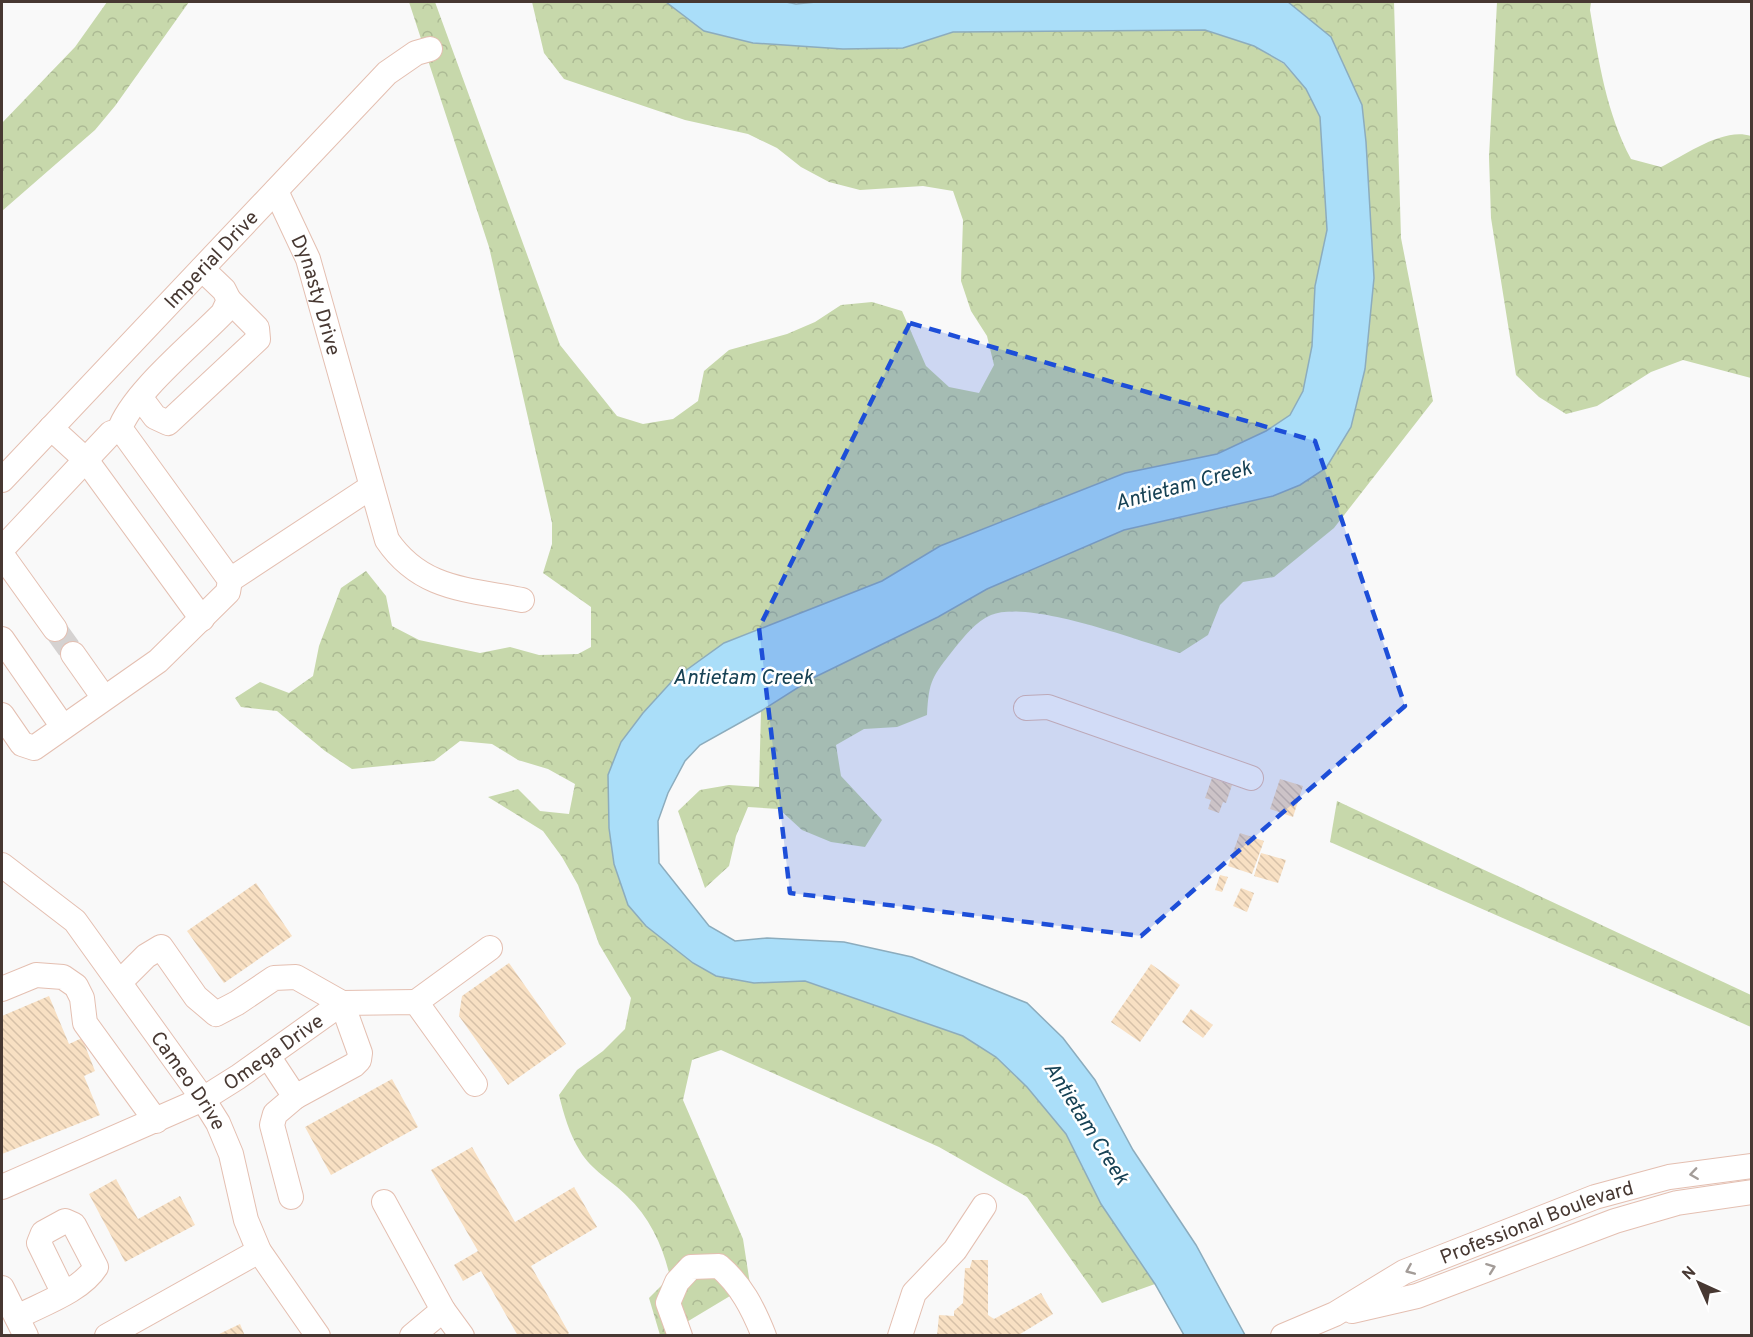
<svg xmlns="http://www.w3.org/2000/svg" width="1753" height="1337" font-family="Overpass,sans-serif">
<style>
.forest{fill:url(#forest-crowns)}
.water{fill:#aadef9;stroke:#8cacbd;stroke-width:1.5}
.building{fill:url(#building-back-hatch)}
.lines{fill:none;stroke-linecap:round;stroke-linejoin:round}
.minor-tunnel{stroke:#d5d2d1;stroke-width:24;stroke-dasharray:24 12;stroke-linecap:butt}
.minor-casing{stroke:#e4bfb1;stroke-width:26}
.minor{stroke:#fff;stroke-width:24}
.oneway{stroke:#a39c98}
.marked{fill:#1d4ed8;fill-opacity:0.2;stroke:#1d4ed8;stroke-width:4.5;stroke-dasharray:12 8;stroke-linejoin:round}
.labels{text-anchor:middle;stroke-width:5;stroke-linejoin:round;paint-order:stroke}
.street-label{font-size:20px;fill:#473832;stroke:#fff}
.water-label{font-size:21px;font-style:italic;fill:#174255;stroke:#fff}
</style>
<defs>
<pattern id="forest-crowns" width="20" height="18" patternUnits="userSpaceOnUse" patternTransform="scale(1.5)"><rect width="20" height="18" fill="#c7d8ab"/><path d="M2 6a3 3 0 1 1 6 0M12 15a3 3 0 1 1 6 0" fill="none" stroke="#acba94"/></pattern>
<pattern id="building-back-hatch" width="6" height="6" patternUnits="userSpaceOnUse" patternTransform="scale(1.5)"><rect width="6" height="6" fill="#f8e0c3"/><path d="M-1 5l2 2M0 0l6 6M5-1l2 2" fill="none" stroke="#d6c1a8"/></pattern>
</defs>
<rect width="100%" height="100%" fill="#f9f9f9"/>
<g class="forest">
<path d="M107,2H189L115,106L95,130L2,211V123L75,47Z"/>
<path d="M409,2H435L560,345L617,416L643,424L673,419L698,401L704,371L729,350L787,334L815,322L841,305L872,302L902,311L926,366L949,387L979,393L994,365L987,336L971,311L961,281L963,220L953,191L923,186L860,190L829,182L801,167L777,148L748,134L685,120L564,79L544,53L532,2H666L704,31L753,43L903,48L952,32L1205,30L1254,46L1284,64L1306,89L1320,117L1327,230L1315,286L1312,346L1303,391L1290,415L1266,431L1217,454L1125,473L940,546L882,581L724,643L608,775L609,828L614,864L754,983L805,981L963,1036L996,1057L1027,1087L1066,1134L1101,1204L1155,1284L1102,1303L1027,1197L939,1147L721,1050L692,1060L683,1100L743,1239L750,1284L665,1335H660L649,1298L670,1277C663,1246 650,1218 627,1196C611,1180 592,1171 580,1151C569,1133 564,1115 559,1095L577,1070L603,1051L625,1029L631,998L599,944L578,885L562,857L543,831L488,797L518,789L540,811L569,814L575,784L548,769L518,760L492,744L460,741L434,761L352,769L325,751L277,711L241,707L235,698L260,682L289,693L313,676L319,646L341,588L366,571L386,596L392,626L419,640L480,653L510,647L539,655L578,654L591,647V607L543,573L552,544V523L489,247Z"/>
<path d="M1288,2H1394L1401,238L1433,401L1334,528L1274,577L1243,582L1220,605L1208,635L1180,653C1139,641 1029,599 991,615C976,621 964,637 954,649C932,677 929,680 927,715L897,727L864,729L836,745L841,776L882,820L865,847L831,842L802,830L779,809L748,807L736,836L729,866L705,888L678,811L700,790L729,785L759,787L761,711L813,678L938,617L987,589L1124,530L1273,496L1374,278L1361,105L1331,38Z"/>
<path d="M1497,2H1591L1590,10C1599,62 1606,112 1631,159L1661,167C1686,155 1723,127 1751,136V378L1683,360L1651,372L1597,406L1566,414L1539,397L1516,375L1491,218L1489,157Z"/>
<path d="M1337,801L1751,995V1027L1330,842Z"/>
</g>
<path class="water" d="M666,2H786L796,4L816,2H1288L1331,37L1362,105L1366,142L1374,278L1365,369L1351,427L1326,468L1300,485L1273,496L1124,530L987,589L938,617L813,678L761,711L700,745L685,761L668,793L658,821L659,863L709,926L735,941L767,938L844,942L912,957L1027,1003L1063,1038L1095,1080L1133,1150L1196,1245L1245,1335H1184L1155,1284L1101,1204L1066,1134L1027,1087L996,1057L963,1036L805,981L754,983L716,976L693,963L646,926L628,905L614,864L609,828L608,775L621,742L643,713L674,679L724,643L882,581L940,546L1125,473L1217,454L1266,431L1290,415L1303,391L1312,346L1315,286L1327,230L1320,117L1306,89L1284,63L1254,46L1205,30L953,32L903,48L843,49L753,43L704,31Z"/>
<g class="building">
<path d="M1212,778L1232,785L1226,803L1223,802L1219,813L1208,809L1211,800L1205,798Z"/>
<path d="M1280,779L1303,786L1293,817L1270,809Z"/>
<path d="M1240,833L1264,841L1252,874L1228,866Z"/>
<path d="M1261,853L1286,860L1278,883L1254,876Z"/>
<path d="M1220,875L1228,877L1222,892L1215,890Z"/>
<path d="M256,883L292,936L224,983L187,931Z"/>
<path d="M1241,888L1254,893L1247,912L1233,906Z"/>
<path d="M509,963L566,1044L508,1085L459,1016L462,996Z"/>
<path d="M1151,964L1180,985L1140,1042L1111,1022Z"/>
<path d="M49,996L69,1044L82,1038L95,1071L84,1076L100,1115L2,1154V1016Z"/>
<path d="M1191,1009L1213,1025L1203,1038L1182,1022Z"/>
<path d="M392,1079L418,1127L331,1175L305,1127Z"/>
<path d="M472,1147L515,1222L574,1187L597,1227L531,1266L569,1333L565,1336H518L481,1271L463,1281L454,1265L478,1251L431,1170Z"/>
<path d="M116,1179L138,1219L180,1196L195,1225L125,1262L89,1194Z"/>
<path d="M972,1260H988V1315L994,1319L1041,1293L1053,1314L1017,1336H937L939,1315L954,1316V1311L963,1303L965,1268H970Z"/>
<path d="M240,1324L245,1336H215Z"/>
</g>
<g class="lines">
<path class="minor-tunnel" d="M55,629L73,654"/>
<defs>
<g id="minor">
<path id="s1" d="M276,191L308,259L387,540C421,590 467,589 522,600"/>
<path d="M140,397L155,417L168,423L258,339L257,328L229,300"/>
<path d="M51,428L86,460L202,619"/>
<path d="M119,431C131,394 194,343 223,313L229,300L224,290L202,269"/>
<path id="s2" d="M2,480L387,73L416,53L430,49"/>
<path d="M2,549L111,433L119,431L125,435L230,580L228,592L158,661L34,748L22,744L2,715"/>
<path d="M2,555L55,629"/>
<path d="M230,580L371,487"/>
<path d="M2,639L63,727"/>
<path d="M73,654L104,698"/>
<path d="M1026,708L1048,707L1251,778"/>
<path id="s3" d="M2,865L75,921L203,1099L218,1123L231,1154L246,1220L259,1251L318,1336"/>
<path d="M121,981L146,956L161,947L196,997L216,1014L237,1003L274,978L296,977L342,1003L416,1002L475,1084"/>
<path d="M2,989L36,975L63,977L76,986L82,998L85,1023L156,1121"/>
<path d="M416,1002L490,948"/>
<path d="M268,1056L295,1097L354,1065L359,1060L360,1053L342,1003"/>
<path id="s4" d="M2,1187L203,1099L238,1077L342,1003"/>
<path d="M291,1197L272,1125L275,1114L295,1097"/>
<path d="M384,1202L443,1310L412,1336"/>
<path d="M2,1288L26,1336"/>
<path d="M443,1310L462,1336"/>
<path d="M1352,1311L1417,1296L1615,1221L1677,1203L1752,1192"/>
<path d="M17,1317C42,1304 81,1291 96,1267L74,1225L65,1221L43,1233L39,1243L63,1292"/>
<path d="M107,1336L259,1251"/>
<path d="M680,1336L668,1303L677,1282L691,1267L719,1266C741,1285 753,1308 764,1336"/>
<path d="M900,1336L914,1293L955,1250L984,1206"/>
<path id="s5" d="M1283,1336L1335,1314L1404,1272L1595,1197L1669,1177L1752,1166"/>
</g>
</defs>
<use href="#minor" class="minor-casing"/>
<use href="#minor" class="minor"/>
</g>
<defs><path id="oneway-chevron" d="M-2-3.5L2.5 0L-2 3.5" fill="none" stroke-width="1.6" stroke-linecap="round" stroke-linejoin="round" transform="scale(1.5)"/></defs>
<g class="oneway">
<use href="#oneway-chevron" transform="translate(1694 1174) rotate(172)"/>
<use href="#oneway-chevron" transform="translate(1491 1268) rotate(-21)"/>
<use href="#oneway-chevron" transform="translate(1410 1270) rotate(157)"/>
</g>
<path class="marked" d="M910,323L1315,441L1405,706L1141,936L790,893L759,628Z"/>
<g class="labels">
<g class="street-label">
<text dy="7" stroke="none"><textPath href="#s2" startOffset="304">Imperial Drive</textPath></text>
<text dy="7" stroke="none"><textPath href="#s1" startOffset="112">Dynasty Drive</textPath></text>
<text dy="7" stroke="none"><textPath href="#s4" startOffset="304">Omega Drive</textPath></text>
<text dy="7" stroke="none"><textPath href="#s3" startOffset="288">Cameo Drive</textPath></text>
<text dy="7" stroke="none"><textPath href="#s5" startOffset="279">Professional Boulevard</textPath></text>
</g>
<g class="water-label">
<text transform="translate(1183 485) rotate(-15)" y="7">Antietam Creek</text>
<text x="743" y="684">Antietam Creek</text>
<text transform="translate(1087 1123) rotate(58)" y="7">Antietam Creek</text>
</g>
</g>
<rect width="1753" height="1337" fill="none" stroke="#473832" stroke-width="6"/>
<g transform="translate(1699 1283) rotate(315)" stroke="#ffffff" stroke-width="4.5" paint-order="stroke">
<path d="M0-4.5L10 22L0 15L-10 22Z" fill="#473832"/>
<text y="-9" font-size="16" font-weight="bold" text-anchor="middle" fill="#473832">N</text>
</g>
</svg>
